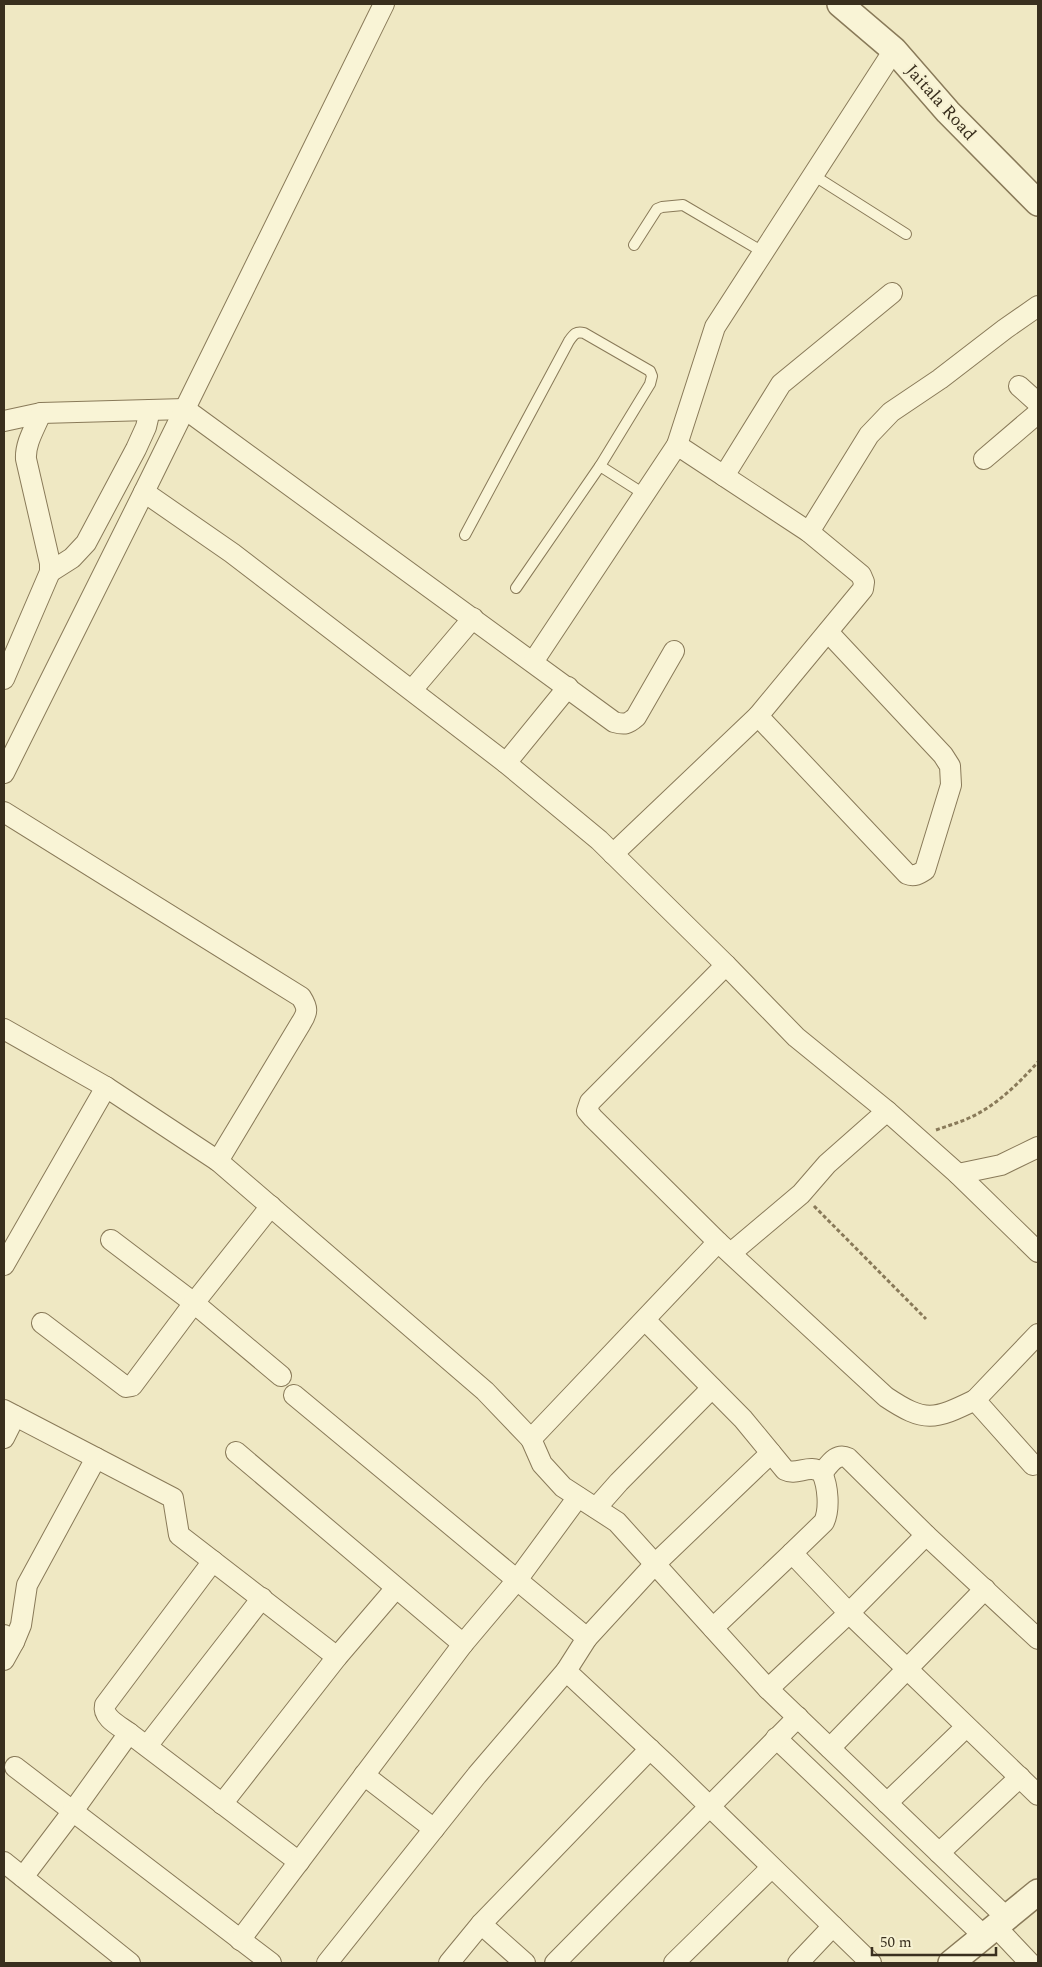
<svg xmlns="http://www.w3.org/2000/svg" width="1042" height="1967" font-family="Spectral,serif">
<style>
.lines{fill:none;stroke-linecap:round;stroke-linejoin:round}
.service-casing{stroke:#897a59;stroke-width:12}
.minor-casing{stroke:#897a59;stroke-width:22}
.tertiary-casing{stroke:#897a59;stroke-width:28}
.path{stroke:#897a59;stroke-width:3;stroke-dasharray:4 2.5;stroke-linecap:butt}
.service{stroke:#f9f4d6;stroke-width:10}
.minor{stroke:#f9f4d6;stroke-width:20}
.tertiary{stroke:#f9f4d6;stroke-width:25}
.labels{text-anchor:middle;stroke-width:4.5;stroke-linejoin:round;paint-order:stroke}
.street-label{font-size:18px;fill:#392f1e;stroke:#f6f1d2}
</style>
<rect width="100%" height="100%" fill="#efe8c3"/>
<g class="lines">
<defs>
<g id="service">
<path d="M813,175L906,234"/>
<path d="M634,245L657,209L662,207L683,205L763,252"/>
<path d="M465,535L569,341C574,334 576,331 584,333L650,371L652,376L650,384L600,466"/>
<path d="M516,588L600,466L644,494"/>
</g>
<g id="minor">
<path d="M1019,386L1038,403"/>
<path d="M4,421L41,413L185,409L614,722C625,725 628,724 636,717L674,651"/>
<path d="M677,445L715,327L894,50"/>
<path d="M984,459L1038,413"/>
<path d="M724,476L781,384L892,293"/>
<path d="M809,532L869,435L891,412L940,379L1005,329L1038,306"/>
<path d="M50,572L72,558L86,543L136,449L146,427L150,410"/>
<path d="M533,662L677,445L809,532L861,575L864,582L863,589L758,716L613,854"/>
<path d="M4,679L50,572V563L26,459C25,443 35,428 41,413"/>
<path d="M412,690L473,618"/>
<path d="M758,716L907,874C914,877 919,874 925,870L951,785L950,766L943,755L828,632"/>
<path d="M506,763L568,687"/>
<path d="M4,773L144,492L384,4"/>
<path d="M4,812L301,997C308,1008 308,1012 301,1023L218,1161"/>
<path d="M726,965L796,1037L887,1111L958,1174L1038,1252"/>
<path d="M4,1029L106,1087L218,1161L485,1391L531,1439L718,1242L593,1118L587,1111L590,1102L726,965L599,840L506,763L232,553L144,492"/>
<path d="M958,1174L1001,1165L1038,1147"/>
<path d="M111,1240L194,1303L281,1376"/>
<path d="M718,1242L886,1397C925,1423 934,1420 975,1400"/>
<path d="M731,1253L801,1194L827,1164L887,1111"/>
<path d="M4,1265L106,1087"/>
<path d="M645,1320L743,1419L785,1470C797,1476 810,1463 822,1473C828,1486 830,1509 824,1522L792,1553"/>
<path d="M42,1323L126,1387L132,1386L194,1303L271,1206"/>
<path d="M294,1395L587,1638L566,1671L667,1765L871,1963"/>
<path d="M4,1410L173,1498L179,1535L337,1657"/>
<path d="M4,1438L15,1416"/>
<path d="M531,1439L542,1464L563,1487L617,1522L768,1689L1006,1917"/>
<path d="M236,1452L463,1644L517,1580L578,1497"/>
<path d="M1033,1465L975,1400L1038,1334"/>
<path d="M822,1473C829,1465 836,1452 848,1458L926,1535L1038,1639"/>
<path d="M596,1508L619,1482L712,1388"/>
<path d="M713,1628L792,1553L849,1613L1038,1795"/>
<path d="M4,1635L14,1642L4,1660"/>
<path d="M587,1638L655,1564L771,1453"/>
<path d="M14,1642L21,1625L27,1585L96,1458"/>
<path d="M768,1689L849,1613L926,1535"/>
<path d="M129,1733C120,1726 102,1718 105,1705L213,1561"/>
<path d="M776,1738L985,1937"/>
<path d="M147,1746L262,1598"/>
<path d="M830,1748L985,1589"/>
<path d="M15,1767L271,1963"/>
<path d="M364,1775L434,1829"/>
<path d="M887,1803L966,1727"/>
<path d="M222,1804L337,1657L396,1588"/>
<path d="M939,1853L1020,1777"/>
<path d="M4,1862L130,1963"/>
<path d="M23,1877L73,1811L129,1733L299,1862"/>
<path d="M995,1926L1030,1963"/>
<path d="M240,1940L463,1644"/>
<path d="M327,1963L477,1775L566,1671"/>
<path d="M449,1963L481,1924"/>
<path d="M525,1963L481,1924L650,1749"/>
<path d="M555,1963L798,1717"/>
<path d="M674,1963L771,1868"/>
<path d="M798,1963L833,1926"/>
</g>
<g id="tertiary">
<path d="M840,4L894,50L948,112L1038,203"/>
<path d="M951,1963L1038,1892"/>
</g>
</defs>
<use href="#service" class="service-casing"/>
<use href="#minor" class="minor-casing"/>
<use href="#tertiary" class="tertiary-casing"/>
<g class="path">
<path d="M936,1130C947,1126 958,1123 969,1118C996,1106 1018,1084 1038,1062"/>
<path d="M814,1206L926,1319"/>
</g>
<use href="#service" class="service"/>
<use href="#minor" class="minor"/>
<use href="#tertiary" class="tertiary"/>
</g>
<g class="labels">
<g class="street-label">
<text transform="translate(941 102) rotate(48)" y="6">Jaitala Road</text>
</g>
</g>
<rect width="1042" height="1967" fill="none" stroke="#392f1e" stroke-width="10"/>
<path d="M872 1947v8h124v-8" fill="none" stroke="#392f1e" stroke-width="2.5"/>
<text x="880" y="1947" font-size="15" fill="#392f1e" stroke="#f6f1d2" stroke-width="4" paint-order="stroke">50 m</text>
</svg>
